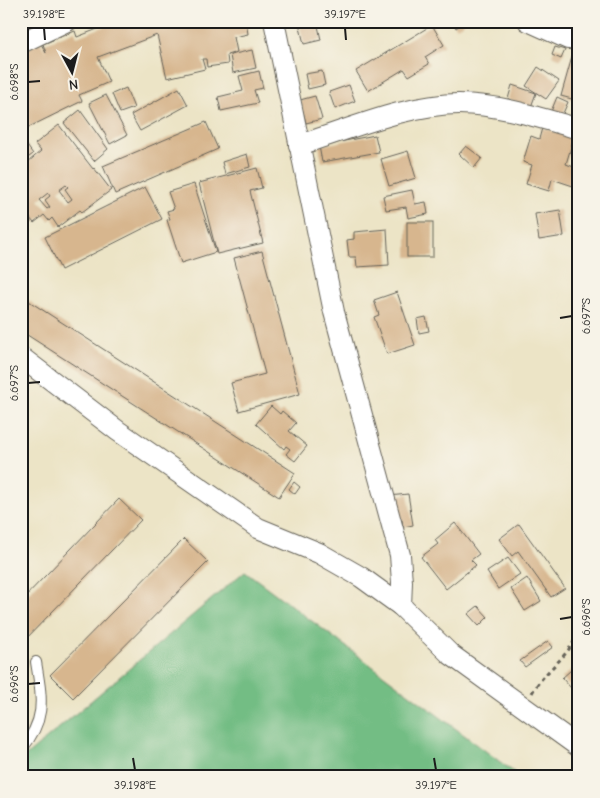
<svg xmlns="http://www.w3.org/2000/svg" width="600" height="798" font-family="'Comic Neue',sans-serif">
<style>
.forest{fill:#73bd84;stroke:#486c50}
.building{fill:#d7b68e;fill-rule:evenodd}
.lines{fill:none;stroke-linecap:round;stroke-linejoin:round}
.lane-casing{stroke:#656258;stroke-width:12}
.street-casing{stroke:#656258;stroke-width:22}
.path{stroke:#656258;stroke-width:3;stroke-dasharray:4 4;stroke-linecap:butt}
.lane{stroke:#fff;stroke-width:10}
.street{stroke:#fff;stroke-width:20}
.ticks{fill:none;stroke:#1c1c1c;stroke-width:2}
.neatline{fill:none;stroke:#1c1c1c;stroke-width:2}
.ticks-label{font-size:12px;text-anchor:middle;fill:#1c1c1c}
</style>
<rect width="100%" height="100%" fill="#f7f3e8"/>
<filter id="ink" filterUnits="userSpaceOnUse"><feTurbulence type="fractalNoise" baseFrequency=".02" numOctaves="2"/><feDisplacementMap in="SourceGraphic" scale="10" xChannelSelector="R" yChannelSelector="G"/><feConvolveMatrix kernelMatrix="1 2 1 2 8 2 1 2 1" color-interpolation-filters="sRGB"/></filter>
<filter id="wash" filterUnits="userSpaceOnUse"><feTurbulence type="fractalNoise" baseFrequency=".0096" numOctaves="4" result="noise"/><feDisplacementMap in="SourceGraphic" scale="20" xChannelSelector="R" yChannelSelector="G"/><feGaussianBlur stdDeviation="1.12" result="paint"/><feColorMatrix in="noise" values="0 0 0 0 0 0 0 0 0 0 0 0 0 0 0 0 0 1.4 0 .05"/><feComposite in="paint" operator="in"/></filter>
<g filter="url(#wash)">
<rect width="100%" height="100%" fill="#ece4c6"/>
<path class="forest" d="M245,571L515,773L512,777H21V760Z"/>
<g id="blocks">
<g class="building">
<path d="M118,21H246L248,34L234,37L237,52L227,55L228,64L207,67L206,59H202L205,69L167,78L157,35L98,57L109,82L79,95L82,101L27,128L21,117V52L40,42L46,53L43,44L75,31L77,37Z"/>
<path d="M305,21H317L321,40L304,44L299,23Z"/>
<path d="M452,21H466L456,28Z"/>
<path d="M432,25L444,45L425,57L429,64L409,76L404,69L368,91L356,71Z"/>
<path d="M555,47L565,50L561,59L552,55Z"/>
<path d="M252,50L256,68L233,73L230,55Z"/>
<path d="M572,57L579,59V101L561,96Z"/>
<path d="M538,67L559,81L546,99L526,86Z"/>
<path d="M259,71L263,88L254,90L258,103L221,111L218,97L243,91L239,76Z"/>
<path d="M322,71L325,85L308,89L305,74Z"/>
<path d="M349,85L355,101L335,109L329,92Z"/>
<path d="M512,85L536,93L531,107L508,99Z"/>
<path d="M126,88L134,108L120,113L112,94Z"/>
<path d="M179,88L188,105L140,131L131,115Z"/>
<path d="M106,95L127,135L110,144L89,103Z"/>
<path d="M315,96L322,119L306,123L300,100Z"/>
<path d="M557,97L568,102L561,118L550,114Z"/>
<path d="M80,110L108,149L94,161L64,123Z"/>
<path d="M206,122L218,149L115,194L103,166Z"/>
<path d="M59,125L93,169L94,168L111,190L82,212L80,210L58,227L52,218L49,221L44,215L34,223L23,210L30,206L21,194V168L41,151L35,144ZM66,185L68,187L65,189L72,199L68,202L59,190ZM48,193L50,196L45,200L50,207L47,209L39,200Z"/>
<path d="M542,128L574,137L566,164L579,169V188L552,179L549,191L526,184L532,165L523,162L531,136L539,139Z"/>
<path d="M375,135L379,152L322,162L319,146Z"/>
<path d="M25,143L33,154L21,163V145Z"/>
<path d="M466,146L482,158L474,168L459,154Z"/>
<path d="M408,151L416,178L389,186L381,159Z"/>
<path d="M247,154L250,167L225,174L222,162Z"/>
<path d="M257,168L262,188L250,191L263,243L217,254L199,183Z"/>
<path d="M194,184L216,252L181,263L167,220L170,219L167,211L174,209L168,192Z"/>
<path d="M145,187L162,219L61,270L45,237Z"/>
<path d="M412,190L415,204L426,202L428,214L408,218L406,207L386,210L383,196Z"/>
<path d="M21,210L31,222L27,226L30,230L21,237Z"/>
<path d="M560,210L564,236L539,240L535,214Z"/>
<path d="M579,211V238H578L574,212Z"/>
<rect x="407" y="222" width="26" height="35"/>
<path d="M387,229L389,265L357,267L356,257H349L347,240L354,239V232Z"/>
<path d="M262,251L300,394L239,411L231,383L265,374L234,258Z"/>
<path d="M397,292L415,345L387,354L374,317L379,315L374,300Z"/>
<path d="M21,296L295,473L279,497L21,331Z"/>
<path d="M426,317L429,331L419,333L417,319Z"/>
<path d="M271,406L280,414L282,411L296,423L289,431L307,446L295,461L286,454L290,449L286,446L284,449L256,424Z"/>
<path d="M294,482L300,487L295,494L289,489Z"/>
<path d="M408,494L413,525L403,527L402,520H400L389,496Z"/>
<path d="M119,499L141,520L21,644V601Z"/>
<path d="M455,523L479,554L471,560L476,565L446,589L421,557L438,544L435,540Z"/>
<path d="M519,524L565,588L551,597L518,551L512,556L499,539Z"/>
<path d="M184,539L208,562L73,698L50,675Z"/>
<path d="M508,558L520,574L498,589L487,572Z"/>
<path d="M527,578L541,601L525,611L511,589Z"/>
<path d="M478,606L488,617L479,626L468,614Z"/>
<path d="M548,641L553,647L525,667L520,661Z"/>
<path d="M579,663V684L577,682L571,688L562,678Z"/>
</g>
</g>
</g>
<g filter="url(#ink)">
<use href="#blocks" fill-opacity="0" stroke="#656258" stroke-width="1"/>
<g class="lines">
<defs>
<path id="lane" d="M21,750C47,719 42,699 36,662"/>
<g id="street">
<path d="M274,21L334,312L400,555L402,582L401,606"/>
<path d="M528,21L568,39H579"/>
<path d="M21,43L67,21"/>
<path d="M299,145C348,130 407,104 459,104C499,104 540,118 579,129"/>
<path d="M21,357L118,431L258,528L319,553L361,577L401,606L450,654L579,747"/>
</g>
</defs>
<use href="#lane" class="lane-casing"/>
<use href="#street" class="street-casing"/>
<path class="path" d="M532,693C545,669 569,658 579,631"/>
<use href="#lane" class="lane"/>
<use href="#street" class="street"/>
</g>
</g>
<path class="ticks" d="M44,28L45,40M345,28L346,40M28,82L40,81M560,318L572,316M28,383L40,382M560,619L572,617M28,684L40,683M133,758L135,770M434,758L436,770"/>
<rect width="600" height="798" fill="none" stroke="#f7f3e8" stroke-width="55"/>
<g transform="translate(72 72) rotate(173)" stroke="#f7f3e8" stroke-width="4" paint-order="stroke">
<path d="M0-4L9 19L0 12L-9 19Z" fill="#1c1c1c"/>
<text y="-8" font-size="14" font-weight="bold" text-anchor="middle" fill="#1c1c1c">N</text>
</g>
<rect x="28" y="28" width="544" height="742" class="neatline"/>
<g class="ticks-label">
<text x="44" y="18">39.198°E</text>
<text x="345" y="18">39.197°E</text>
<text transform="translate(14 82) rotate(-90)" y="4">6.698°S</text>
<text transform="translate(586 316) rotate(-90)" y="4">6.697°S</text>
<text transform="translate(14 383) rotate(-90)" y="4">6.697°S</text>
<text transform="translate(586 617) rotate(-90)" y="4">6.696°S</text>
<text transform="translate(14 684) rotate(-90)" y="4">6.696°S</text>
<text x="135" y="789">39.198°E</text>
<text x="436" y="789">39.197°E</text>
</g>
</svg>
